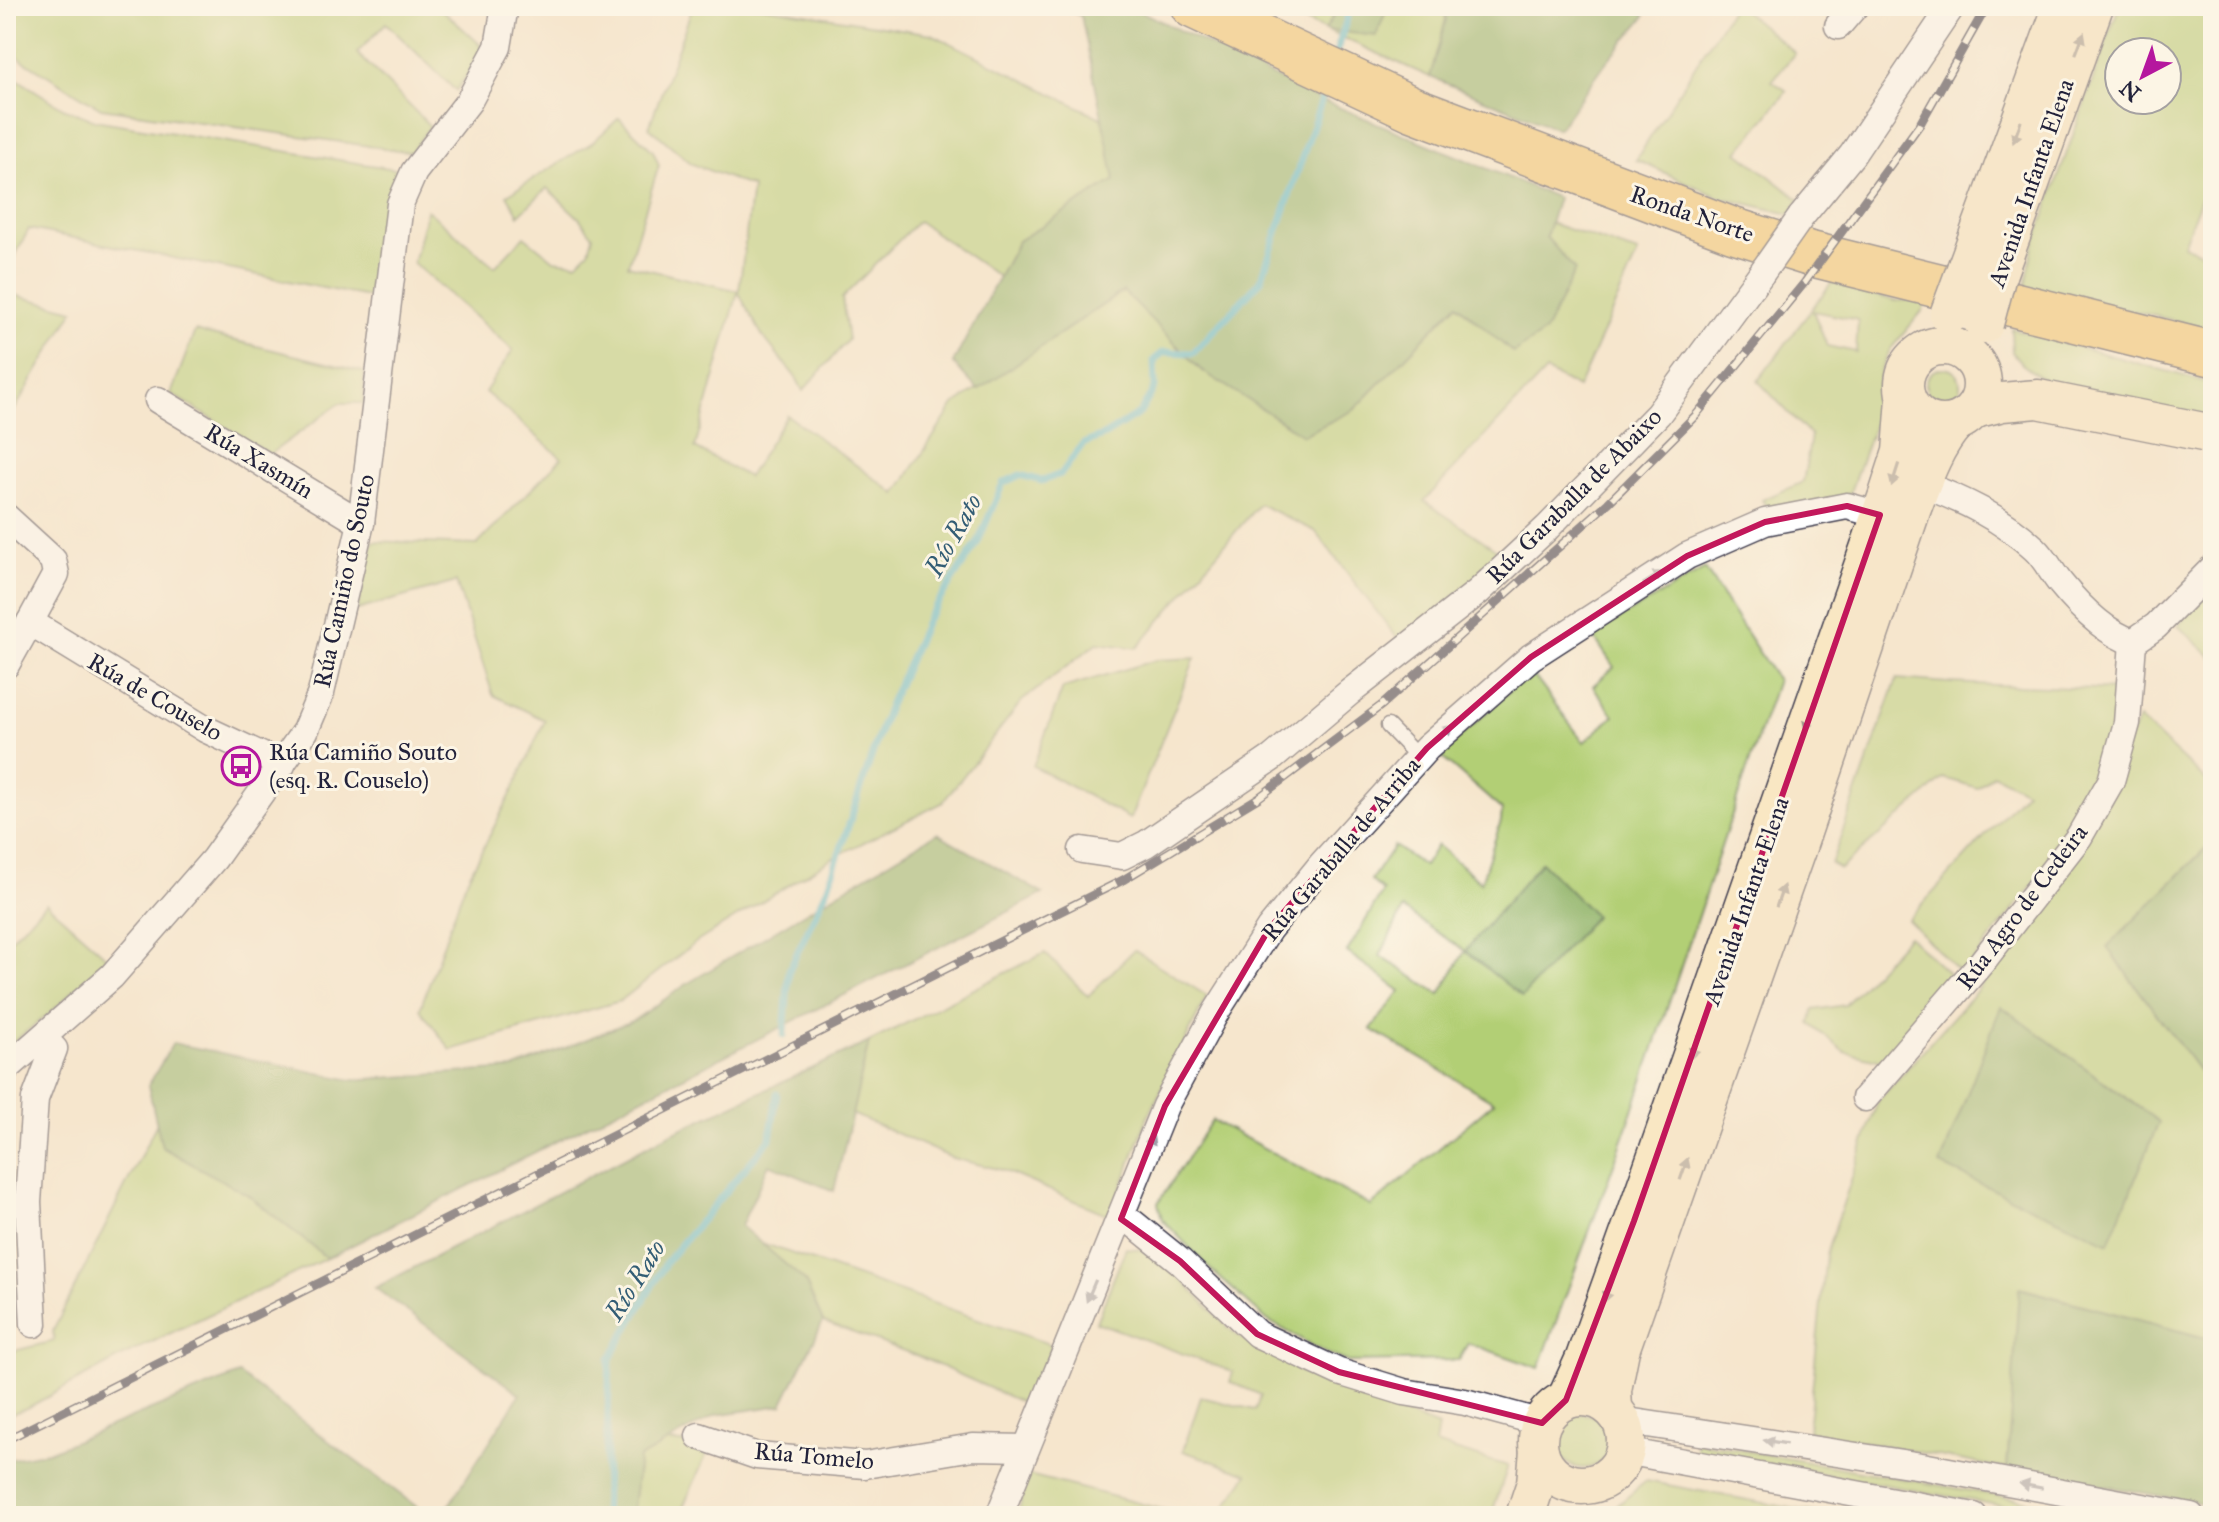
<svg xmlns="http://www.w3.org/2000/svg" width="2219" height="1522" font-family="'IM FELL Great Primer',serif">
<style>
.green{fill:#b2cf75;stroke:#6a7858;stroke-width:2;fill-rule:evenodd}
.forest{fill:#8db266;stroke:#586a50;stroke-width:2}
.lines{fill:none;stroke-linecap:round;stroke-linejoin:round}
.stream{stroke:#4db6cb;stroke-width:7}
.lane-casing{stroke:#423f51;stroke-width:17}
.street-casing{stroke:#423f51;stroke-width:29}
.secondary-casing{stroke:#423f51;stroke-width:41}
.highway-casing{stroke:#423f51;stroke-width:47}
.lane{stroke:#fff;stroke-width:14}
.street{stroke:#fff;stroke-width:26}
.secondary{stroke:#f9e7c3;stroke-width:38}
.highway{stroke:#f1c369;stroke-width:44}
.rail-casing{stroke:#22223b;stroke-width:9}
.rail{stroke:#fcf5e5;stroke-width:6;stroke-dasharray:18;stroke-linecap:butt}
.street-bridge-casing{stroke:#423f51;stroke-width:29;stroke-linecap:butt}
.secondary-bridge-casing{stroke:#423f51;stroke-width:41;stroke-linecap:butt}
.street-bridge{stroke:#fff;stroke-width:26}
.secondary-bridge{stroke:#f9e7c3;stroke-width:38}
.oneway{fill:#988e86}
.oneway2{fill:#9c9ca7}
.marked{fill:none;stroke:#c2185b;stroke-width:6;stroke-linejoin:round}
.labels{text-anchor:middle;stroke-width:6;stroke-linejoin:round;paint-order:stroke}
.street-label{font-size:24px;fill:#22223b;stroke:#fcf5e5}
.poi-label{font-size:24px;fill:#22223b;stroke:#fcf5e5;text-anchor:start}
.water-label{font-size:26px;font-style:italic;fill:#335d75;stroke:#fcf5e5}
</style>
<rect width="100%" height="100%" fill="#fcf5e5"/>
<filter id="ink" filterUnits="userSpaceOnUse"><feTurbulence type="fractalNoise" baseFrequency=".0125" numOctaves="2"/><feDisplacementMap in="SourceGraphic" scale="16" xChannelSelector="R" yChannelSelector="G"/><feConvolveMatrix kernelMatrix="1 2 1 2 8 2 1 2 1" color-interpolation-filters="sRGB"/></filter>
<filter id="wash" filterUnits="userSpaceOnUse"><feTurbulence type="fractalNoise" baseFrequency=".006" numOctaves="4" result="noise"/><feDisplacementMap in="SourceGraphic" scale="32" xChannelSelector="R" yChannelSelector="G"/><feGaussianBlur stdDeviation="1.8" result="paint"/><feColorMatrix in="noise" values="0 0 0 0 0 0 0 0 0 0 0 0 0 0 0 0 0 1.4 0 .05"/><feComposite in="paint" operator="in"/></filter>
<g filter="url(#wash)">
<rect width="100%" height="100%" fill="#f6e6cd"/>
<g class="green">
<path d="M6,6H438L482,46L472,68L456,91L386,23L357,53L430,126L411,152L101,108L6,50Z"/>
<path d="M703,6H757L932,34L1103,119L1116,180L1018,241L999,277L918,221L842,298L848,340L803,391L797,379L762,335L738,292L695,448L748,477L787,415L896,494L954,405L1124,291L1201,370L1354,410L1457,304L1513,352L1550,223L1638,253L1578,388L1546,371L1424,501L1503,554L1401,643L1315,531L1259,504L1137,648L1097,643L1022,701L942,803L832,858L695,943L620,1001L451,1050L420,1009L465,884L514,788L545,720L493,695L456,582L357,610L373,541L477,545L562,458L485,392L513,350L413,263L427,210L495,267L524,236L554,260L577,263L589,251L593,236L579,218L547,188L519,215L507,195L593,142L619,118L653,151L659,165L628,265L739,291L752,187L692,164L649,127L692,9Z"/>
<path d="M1272,6H1339L1325,30L1376,35L1388,6H1442L1447,19L1430,77Z"/>
<path d="M1733,6H1738L1795,53L1772,81L1787,91L1738,152L1800,200L1790,214L1719,197L1636,160Z"/>
<path d="M2119,6H2213V167L2183,245L2213,257V329L2026,287L2032,251ZM2119,52H2167V100H2119Z"/>
<path d="M6,72L63,108L94,120L401,170L378,299L29,229L6,273Z"/>
<path d="M1832,282L1895,301L1925,299L1923,310L1890,350L1881,371L1878,387L1881,405L1849,495L1771,514L1762,500L1803,482L1811,436L1758,381ZM1813,311L1858,320L1856,352L1827,346Z"/>
<path d="M6,293L74,310L6,424Z"/>
<path d="M2011,328L2213,384V420L2048,383L2022,364L2012,352Z"/>
<path d="M195,331L364,372V403H340L270,454L171,394Z"/>
<circle cx="1943" cy="385" r="17"/>
<path d="M1705,569L1777,680L1626,1131L1539,1368L1468,1343L1459,1360L1348,1362L1326,1353L1267,1320L1209,1268L1162,1219L1158,1203L1212,1120L1371,1206L1494,1102L1371,1029L1401,991L1347,952L1383,891L1371,880L1394,846L1424,866L1437,845L1481,882L1501,821L1502,810L1440,756L1530,671L1584,742L1614,716L1593,686L1614,667L1592,634ZM1403,909L1465,951L1440,994L1380,956Z"/>
<path d="M2213,580V658L2178,626Z"/>
<path d="M1195,658L1130,819L1033,766L1063,688L1156,660Z"/>
<path d="M1897,679L1949,683L2119,690L2110,743L2094,789L2049,864L1962,975L1908,920L2026,791L1993,774L1977,788L1944,778L1840,869L1831,864Z"/>
<path d="M2139,719L2213,787V841L2107,947L2213,1090V1340L2020,1288L2007,1469L1808,1431L1826,1254L1878,1101L1979,988L2064,877Z"/>
<path d="M46,903L108,958L48,1015L6,1047V944Z"/>
<path d="M1908,936L1957,981L1885,1062L1845,1052L1810,1024L1814,1010L1845,1005Z"/>
<path d="M1134,950L1207,996L1147,1119L1111,1216L1002,1170L952,1158L852,1114L869,1042L1045,953L1088,996Z"/>
<path d="M157,1123L162,1147L248,1195L327,1258L127,1354L29,1407L6,1416V1353L54,1341L53,1331Z"/>
<path d="M759,1242L1052,1345L1027,1405L918,1356L823,1322L805,1281Z"/>
<path d="M1126,1248L1144,1250L1160,1258L1235,1334L1306,1375L1438,1427L1435,1444L1508,1466L1491,1516H1219L1248,1474L1183,1451L1201,1397L1255,1410L1261,1395L1230,1382L1233,1372L1096,1322Z"/>
<circle cx="1583" cy="1441" r="27"/>
<path d="M668,1442L711,1445L679,1516H632L639,1458Z"/>
<path d="M1696,1442L2113,1516H2059L1696,1451Z"/>
<path d="M1029,1475L1189,1516H1017Z"/>
<path d="M1646,1481L1834,1516H1605Z"/>
</g>
<g class="forest">
<path d="M1060,6H1130L1321,100L1558,198L1546,237L1575,270L1545,332L1513,353L1457,304L1354,410L1303,435L1201,370L1123,291L978,390L953,363L1018,241L1115,180L1081,16Z"/>
<path d="M1339,6H1388L1376,36L1325,30Z"/>
<path d="M1442,6H1646L1644,18L1607,61L1558,129L1430,77L1446,19Z"/>
<path d="M937,833L1043,894L327,1258L248,1195L162,1147L148,1086L173,1043L352,1080L513,1069L634,1020L690,982Z"/>
<path d="M2213,841V1090L2107,947Z"/>
<path d="M1541,862L1595,916L1522,997L1465,951Z"/>
<path d="M2001,1006L2159,1122L2109,1243L1940,1165Z"/>
<path d="M869,1042L834,1191L769,1164L741,1226L805,1281L823,1322L782,1405L716,1415L639,1458L632,1516H442L520,1394L375,1288L672,1133Z"/>
<path d="M2019,1288L2213,1340V1505L2007,1469Z"/>
<path d="M239,1374L429,1516H6V1460L48,1452Z"/>
</g>
<g class="lines">
<g class="stream">
<path d="M1335,56L1351,6"/>
<path d="M784,1035L789,970L828,887L887,710L928,617L978,542L1003,483L1020,475L1042,481L1061,474L1083,444L1105,435L1140,413L1155,387L1154,360L1164,352L1193,353L1261,280L1327,84"/>
<path d="M604,1516L610,1359L666,1262L770,1139L777,1094"/>
</g>
</g>
</g>
<g filter="url(#ink)">
<g class="lines">
<defs>
<path id="lane" d="M1388,726L1418,757"/>
<g id="street">
<path d="M1838,26L1855,6"/>
<path d="M1801,217L1852,155L1952,6"/>
<path d="M158,400L361,523"/>
<path d="M1921,484C1962,499 2002,518 2035,549C2046,559 2051,572 2061,584C2079,606 2105,633 2133,642L2156,626L2213,568"/>
<path d="M6,517L53,560L56,574L30,622"/>
<path d="M6,665L30,622L205,729L282,765"/>
<path d="M1082,850L1122,856L1146,844L1272,758L1350,692L1478,592L1547,528L1658,414L1761,274"/>
<path d="M6,1069L112,976L214,859L305,731L321,693L361,523L400,204L414,172L469,101L498,47L505,6"/>
<path d="M1865,1098L1982,962L2079,837L2111,781L2127,723L2133,642"/>
<path d="M1121,1219L1133,1223L1180,1261L1257,1334L1339,1372L1404,1392L1465,1402L1542,1423"/>
<path d="M34,1324L28,1202L35,1099L54,1049L43,1038"/>
<path d="M1621,1420L1922,1466L2191,1516"/>
<path d="M699,1436L757,1456L865,1465L973,1447L1026,1448"/>
<path d="M1625,1451L1974,1516"/>
<path d="M999,1516L1165,1106L1216,1012L1269,929L1322,864L1427,748L1531,657L1687,556L1765,522L1847,506L1880,515"/>
</g>
<g id="secondary">
<path d="M1966,269L2063,6"/>
<path d="M1997,275L2094,6"/>
<circle cx="1943" cy="385" r="39"/>
<path d="M1974,409L2002,402L2038,399L2213,434"/>
<circle cx="1582" cy="1441" r="44"/>
<path d="M1566,1400L1585,1358L1634,1221L1888,495L1902,452L1906,398"/>
<path d="M1613,1409L1612,1390L1620,1350L1796,850L1912,508C1923,479 1934,446 1955,423"/>
<path d="M1525,1516L1536,1483L1539,1451"/>
</g>
<path id="highway" d="M1193,6L1413,109L1733,230L1807,253L2213,354"/>
</defs>
<use href="#lane" class="lane-casing"/>
<use href="#street" class="street-casing"/>
<use href="#secondary" class="secondary-casing"/>
<use href="#highway" class="highway-casing"/>
<use href="#lane" class="lane"/>
<use href="#street" class="street"/>
<use href="#secondary" class="secondary"/>
<use href="#highway" class="highway"/>
<defs>
<path id="rail" d="M6,1440L1123,880L1258,798L1382,705L1608,503L1696,415L1805,282L1920,124L1987,6"/>
</defs>
<use href="#rail" class="rail-casing"/>
<use href="#rail" class="rail"/>
<defs>
<path id="street-bridge" d="M1761,274L1801,217"/>
<g id="secondary-bridge">
<path d="M1949,315L1966,269"/>
<path d="M1984,324L1997,275"/>
</g>
</defs>
<use href="#street-bridge" class="street-bridge-casing"/>
<use href="#secondary-bridge" class="secondary-bridge-casing"/>
<use href="#street-bridge" class="street-bridge"/>
<use href="#secondary-bridge" class="secondary-bridge"/>
</g>
<defs><path id="oneway-solid" d="M-6-.8H1V-3.2L6.5 0L1 3.2V.8H-6Z" transform="scale(2)"/></defs>
<g class="oneway">
<use href="#oneway-solid" transform="translate(2080 43) rotate(-69)"/>
<use href="#oneway-solid" transform="translate(2017 132) rotate(110)"/>
<use href="#oneway-solid" transform="translate(1895 475) rotate(108)"/>
<use href="#oneway-solid" transform="translate(1809 720) rotate(109)"/>
<use href="#oneway-solid" transform="translate(1780 896) rotate(-71)"/>
<use href="#oneway-solid" transform="translate(1695 1047) rotate(109)"/>
<use href="#oneway-solid" transform="translate(1684 1169) rotate(-71)"/>
<use href="#oneway-solid" transform="translate(1608 1291) rotate(109)"/>
</g>
<g class="oneway2">
<use href="#oneway-solid" transform="translate(1653 578) rotate(-32)"/>
<use href="#oneway-solid" transform="translate(1444 733) rotate(-41)"/>
<use href="#oneway-solid" transform="translate(1149 1146) rotate(-69)"/>
<use href="#oneway-solid" transform="translate(1091 1291) rotate(113)"/>
<use href="#oneway-solid" transform="translate(1775 1442) rotate(-171)"/>
<use href="#oneway-solid" transform="translate(2031 1486) rotate(-169)"/>
</g>
</g>
<path d="M0 0H2219V1522H0ZM1847,506L1880,515L1634,1221L1566,1400L1542,1423L1339,1372L1257,1334L1180,1261L1121,1219L1165,1106L1269,929L1427,748L1531,657L1687,556L1765,522Z" fill="#f6e6cd" fill-opacity=".55" fill-rule="evenodd"/>
<path class="marked" d="M1847,506L1880,515L1634,1221L1566,1400L1542,1423L1339,1372L1257,1334L1180,1261L1121,1219L1165,1106L1269,929L1427,748L1531,657L1687,556L1765,522Z"/>
<defs>
<symbol id="bus-ring" viewBox="-11 -11 22 22"><circle r="9.5" fill="#fcf5e5" stroke="#b5179e" stroke-width="1.5"/><path d="M-5-6H5V4H4V6H2V4H-2V6H-4V4H-5ZM-3.5-4V0h7V-4ZM-3.5 1.2v1.5H-2V1.2ZM2 1.2v1.5H3.5V1.2Z" fill="#b5179e"/></symbol>
</defs>
<g fill-rule="evenodd">
<use href="#bus-ring" x="219" y="744" width="44" height="44"/>
</g>
<g class="labels">
<g class="street-label">
<text transform="translate(2031 183) rotate(-71)" y="8">Avenida Infanta Elena</text>
<text transform="translate(1692 214) rotate(19)" y="8">Ronda Norte</text>
<text transform="translate(259 461) rotate(31)" y="8">Rúa Xasmín</text>
<text transform="translate(1574 496) rotate(-45)" y="8">Rúa Garaballa de Abaixo</text>
<text transform="translate(344 581) rotate(-78)" y="8">Rúa Camiño do Souto</text>
<text transform="translate(155 697) rotate(30)" y="8">Rúa de Couselo</text>
<text transform="translate(1341 849) rotate(-50)" y="8">Rúa Garaballa de Arriba</text>
<text transform="translate(1746 901) rotate(-71)" y="8">Avenida Infanta Elena</text>
<text transform="translate(2022 907) rotate(-53)" y="8">Rúa Agro de Cedeira</text>
<text transform="translate(814 1456) rotate(5)" y="8">Rúa Tomelo</text>
</g>
<g class="poi-label">
<text x="269" y="760">Rúa Camiño Souto<tspan x="269" dy="28">(esq. R. Couselo)</tspan></text>
</g>
<g class="water-label">
<text transform="translate(953 535) rotate(-61)" y="9">Río Rato</text>
<text transform="translate(635 1280) rotate(-58)" y="9">Río Rato</text>
</g>
</g>
<rect width="2219" height="1522" fill="none" stroke="#fcf5e5" stroke-width="32"/>
<g transform="translate(2143 76) rotate(221)"><circle r="38" fill="#fcf5e5" stroke="#a5a1a1" stroke-width="2"/>
<path d="M0-6L14 30L0 20L-14 30Z" fill="#b5179e"/>
<text y="-12" font-size="22" font-weight="bold" text-anchor="middle" fill="#22223b">N</text>
</g>
</svg>
